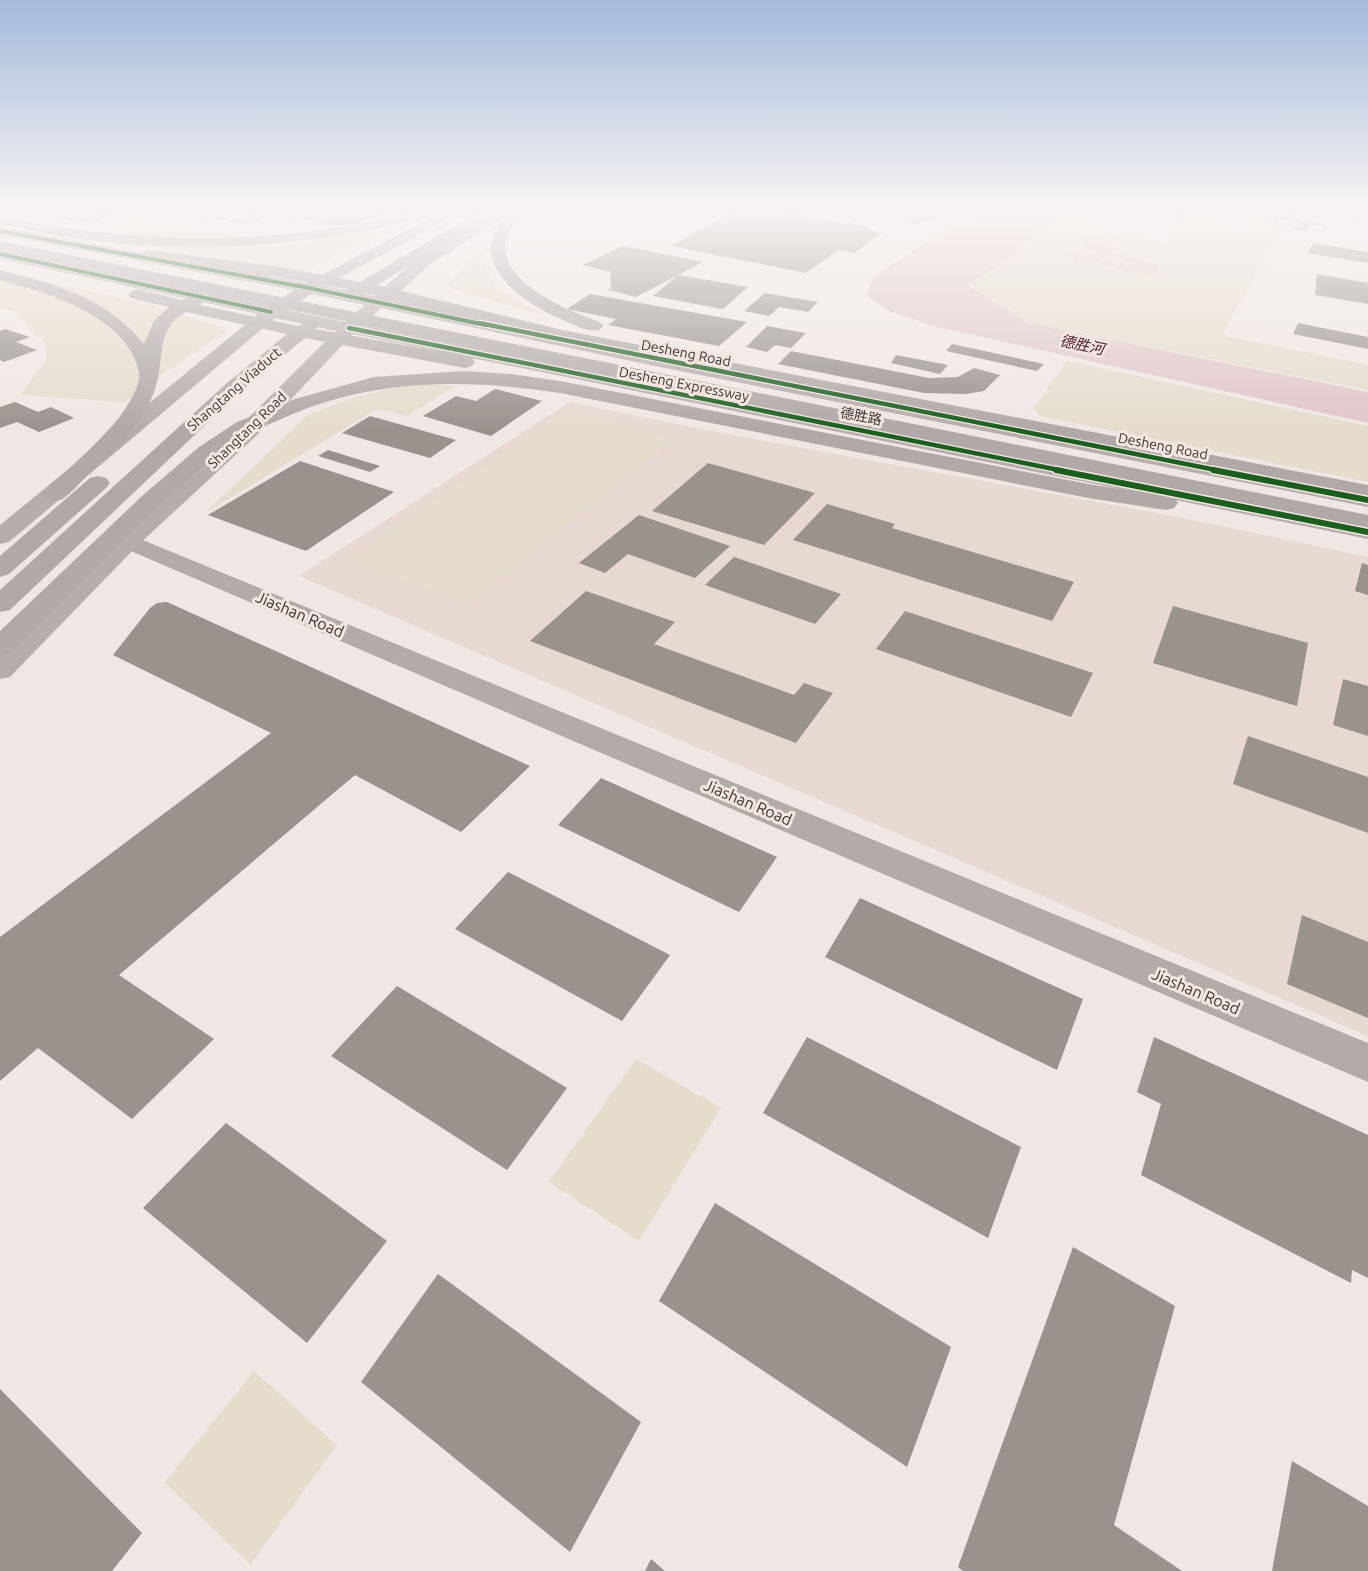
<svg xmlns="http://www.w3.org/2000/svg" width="1368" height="1571" font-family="Ubuntu,'Noto Sans SC',sans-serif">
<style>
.built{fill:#e7d8d2}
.green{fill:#e5dccc}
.water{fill:#e0c6c9}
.building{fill:#99928d}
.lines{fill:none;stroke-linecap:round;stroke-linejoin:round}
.secondary{fill:#b2aba8;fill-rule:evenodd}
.primary{fill:#b5aead;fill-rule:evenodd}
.highway{fill:#b0a9a8;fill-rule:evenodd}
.cycleway-far2-casing{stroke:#f3e6e0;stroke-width:5}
.cycleway-far1-casing{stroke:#f3e6e0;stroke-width:7}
.cycleway-casing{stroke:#f3e6e0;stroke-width:9}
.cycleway-far2{stroke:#1b5e20;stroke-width:4}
.cycleway-far1{stroke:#1b5e20;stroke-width:4.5}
.cycleway{stroke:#1b5e20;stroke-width:6}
.labels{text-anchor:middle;stroke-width:6;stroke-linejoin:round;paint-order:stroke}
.far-street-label{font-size:14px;fill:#3b3634;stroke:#f3e6e0}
.far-water-label{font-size:15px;font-style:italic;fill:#461925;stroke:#f3e6e0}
.street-label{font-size:16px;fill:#3b3634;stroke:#f3e6e0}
</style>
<rect width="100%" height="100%" fill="#efe7e4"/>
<path class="built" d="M570,402L711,431L1178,517L1368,557V1036L299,576Z"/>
<g class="green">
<path d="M1061,209H1104L1087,228L1168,242L1192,209H1224L1212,227L1244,232L1253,220L1284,225L1222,335L1368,365V390L1028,323L966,285L1009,259Z"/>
<path d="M133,220L291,244L357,232L376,235L303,272L175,254L81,238Z"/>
<path d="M484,250C478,286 521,302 547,316L456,290L447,285Z"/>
<path d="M0,272L126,299L230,329L171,368L125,402L20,395L46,360L45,343L14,312L0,307Z"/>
<path d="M1067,361L1368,426V482L1040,416L1034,408Z"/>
<path d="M432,383L456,386L407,416L377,409L205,513L308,415L354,397L402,386Z"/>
<path d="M568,409L675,439L468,605L346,560Z"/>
<path d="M636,1059L721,1108L639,1241L549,1182Z"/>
<path d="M254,1371L337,1445L250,1565L165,1482Z"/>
</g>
<g class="water">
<path d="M987,209H1062L1009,259L967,285L1028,323L1368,392V423L933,326L889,311L867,296L872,279L887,268L941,232Z"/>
<path d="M1096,237L1115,242L1108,251C1124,257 1141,261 1158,265L1156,276L1127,271L1102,263H1076L1070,254C1086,250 1084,251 1095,259L1117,264H1130L1127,260L1087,250L1081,239Z"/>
</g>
<g class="building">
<path d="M34,209H79L114,216L89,224L26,211Z"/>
<path d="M157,209H216L240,213L221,221Z"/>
<path d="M264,209H368L385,212L358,224L338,226L273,214L245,225L229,222Z"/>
<path d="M738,209H768L871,227L867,230L882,232L854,253L839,250L806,273L671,246Z"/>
<path d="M908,209H948L917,225L902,222L920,213Z"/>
<path d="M1132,209H1156L1186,213L1183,218Z"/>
<path d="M1278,209H1294L1289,217L1327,225L1326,227L1311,225L1306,231L1294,229L1298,222L1280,220L1276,225L1264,223L1270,213L1275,214Z"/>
<path d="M1313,243L1368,252V263L1307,253Z"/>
<path d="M623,246L640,249L703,262L636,297L608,290L611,288L610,272L582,265Z"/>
<path d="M1317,274L1368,283V304L1315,295Z"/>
<path d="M678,275L748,287L723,309L653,296Z"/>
<path d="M765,293L818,302L808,312L779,307L769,316L744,311Z"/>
<path d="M590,294L747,322L719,346L608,325L616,319L567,309Z"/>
<path d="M1298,323L1368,337V349L1293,334Z"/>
<path d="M767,326L806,333L791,348L775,345L767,352L746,347Z"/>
<path d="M5,329L30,337L16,342L37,350L4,362L0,360V331Z"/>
<path d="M952,344L1044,364L1037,371L946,351Z"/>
<path d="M791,351L929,378L958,377L974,368L1000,375L984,391L966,394L924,393L778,364Z"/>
<path d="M896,355L948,365L940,374L891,363Z"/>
<path d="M495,389L542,401L491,436L423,416L456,396L476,401Z"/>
<path d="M15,402L38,412L51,407L74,418L39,432L17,422L0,428V407Z"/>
<path d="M370,416L456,440L430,458L342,433Z"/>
<path d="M328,450L380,466L370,472L318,456Z"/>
<path d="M300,461L394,492L306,551L208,515Z"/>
<path d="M708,463L815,493L764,545L652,511Z"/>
<path d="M827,504L895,524L892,528L1074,582L1052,621L793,540Z"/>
<path d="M639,515L730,546L695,578L628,554L605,573L579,563Z"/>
<path d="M734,557L841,594L815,624L705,585Z"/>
<path d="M1362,563L1368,565V595L1355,591Z"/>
<path d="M586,591L675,622L654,644L794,695L804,683L833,693L796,743L530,641Z"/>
<path d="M167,602L530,766L461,832L355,775L119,975L214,1039L132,1119L38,1048L0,1081V937L271,733L113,655L150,608L157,603Z"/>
<path d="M1173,606L1308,643L1297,706L1153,663Z"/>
<path d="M905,611L1093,673L1071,717L876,649Z"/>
<path d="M1343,679L1368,686V736L1333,725Z"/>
<path d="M1248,736L1368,777V833L1233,784Z"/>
<path d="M601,778L777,857L739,912L558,825Z"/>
<path d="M508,872L670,955L622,1021L455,929Z"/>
<path d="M860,898L1083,999L1057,1070L825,957Z"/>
<path d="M1302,915L1368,942V1018L1287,984Z"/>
<path d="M397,986L567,1088L507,1170L331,1056Z"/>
<path d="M807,1037L1021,1147L988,1238L763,1113Z"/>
<path d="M1154,1037L1368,1135V1278L1352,1270L1351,1283L1141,1175L1161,1104L1137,1092Z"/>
<path d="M226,1123L387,1241L307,1343L143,1208Z"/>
<path d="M715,1203L951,1347L907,1467L659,1301Z"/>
<path d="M1073,1247L1175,1306L1114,1525L1182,1571H963L958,1567Z"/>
<path d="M438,1274L641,1422L570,1552L361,1382Z"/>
<path d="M0,1389L142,1533L112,1571H0Z"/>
<path d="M1292,1461L1368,1506V1571H1272Z"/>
<path d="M651,1559L665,1571H645Z"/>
</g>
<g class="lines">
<g class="secondary">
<path d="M1312,209H1348L1368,212V220L1319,213Z"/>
<path d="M128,534L1368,1043V1082L119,546L116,541L119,536Z"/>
</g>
<path class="primary" d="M447,209H465L325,286L374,296L417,259L499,209H516L429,265L391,300L655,354L1368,493V507L655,366L381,308L363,325L1368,525V539L353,334L256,436L137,546L10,677L0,679V653L119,536L240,426L336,331L275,318L9,542L0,544V525L258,314L0,259V249L269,306L294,290L0,235V227L307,283ZM312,294L365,305L345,322L287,310Z"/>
<g class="highway">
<path d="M424,209H447L445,212C329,244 210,255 89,240C59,237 30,230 0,224V216C30,221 60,228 90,231C201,245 316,238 424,209Z"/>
<path d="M484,209H501L377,285L562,330L1368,485V499L560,340L365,293L352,298L344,293L347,289L279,277L148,260L140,255L148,250L279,267L360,282Z"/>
<path d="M517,209H533C527,217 514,221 509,231C486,278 568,311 600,322L603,326L600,330C587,333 573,324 561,319C514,299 457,253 517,209Z"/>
<path d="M0,241L1368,515V529L0,251Z"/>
<path d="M0,270C55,284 107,298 144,344L154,321L169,307L130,298L128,294L136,289L182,300L196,295L202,296L205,300L200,305L298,326L311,319L317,320L320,324L315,329L465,356L472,358L475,362L472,366L465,368L305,338L241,391L10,610L0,612V590L227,383L287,334L186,312C155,327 165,361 155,389C143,425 111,453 84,479C78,485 71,493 64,498C59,502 53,501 47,499L43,494C51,483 63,474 73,465C90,449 107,433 121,415C128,405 141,386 139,373C130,317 46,292 0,280Z"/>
<path d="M464,371L511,374L560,381L1088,484L1166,496L1174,498L1178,503L1174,508L1166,510L1088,498L560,393C466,379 377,378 288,416C276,422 262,426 251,433C201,462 160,504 120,544C83,581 47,617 10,653L0,656V631L142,496L199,447L237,422L295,399L374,377Z"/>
<path d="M98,476L106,478L110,483L106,488L9,574L0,577V556L90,478Z"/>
</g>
<defs>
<g id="cycleway-far2">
<path d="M0,231L309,288L486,325"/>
<path d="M0,254L271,312"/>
</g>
<g id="cycleway-far1">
<path d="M479,323L1221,471"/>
<path d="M349,328L1064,471"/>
</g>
<g id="cycleway">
<path d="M1056,470L1368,532"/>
<path d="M1213,470L1368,500"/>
</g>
</defs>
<use href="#cycleway-far2" class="cycleway-far2-casing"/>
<use href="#cycleway-far1" class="cycleway-far1-casing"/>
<use href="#cycleway" class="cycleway-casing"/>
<use href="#cycleway-far2" class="cycleway-far2"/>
<use href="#cycleway-far1" class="cycleway-far1"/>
<use href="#cycleway" class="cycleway"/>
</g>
<linearGradient id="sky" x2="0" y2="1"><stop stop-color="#a5bbdc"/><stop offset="0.49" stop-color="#f8f4f3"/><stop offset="1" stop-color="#f8f4f3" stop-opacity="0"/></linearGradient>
<rect width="1368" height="429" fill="url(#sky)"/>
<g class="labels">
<g class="far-street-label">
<text transform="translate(686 353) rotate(11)" y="5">Desheng Road</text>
<text transform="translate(684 384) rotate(11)" y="5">Desheng Expressway</text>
<text transform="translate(234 389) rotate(-41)" y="5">Shangtang Viaduct</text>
<text transform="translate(861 416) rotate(11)" y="5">德胜路</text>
<text transform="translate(247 430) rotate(-44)" y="5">Shangtang Road</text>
<text transform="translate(1163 446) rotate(11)" y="5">Desheng Road</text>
</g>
<g class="far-water-label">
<text transform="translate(1082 345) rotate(12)" y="5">德胜河</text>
</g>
<g class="street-label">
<text transform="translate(300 614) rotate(23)" y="6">Jiashan Road</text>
<text transform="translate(748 802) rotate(23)" y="6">Jiashan Road</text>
<text transform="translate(1196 991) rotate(23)" y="6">Jiashan Road</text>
</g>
</g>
</svg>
